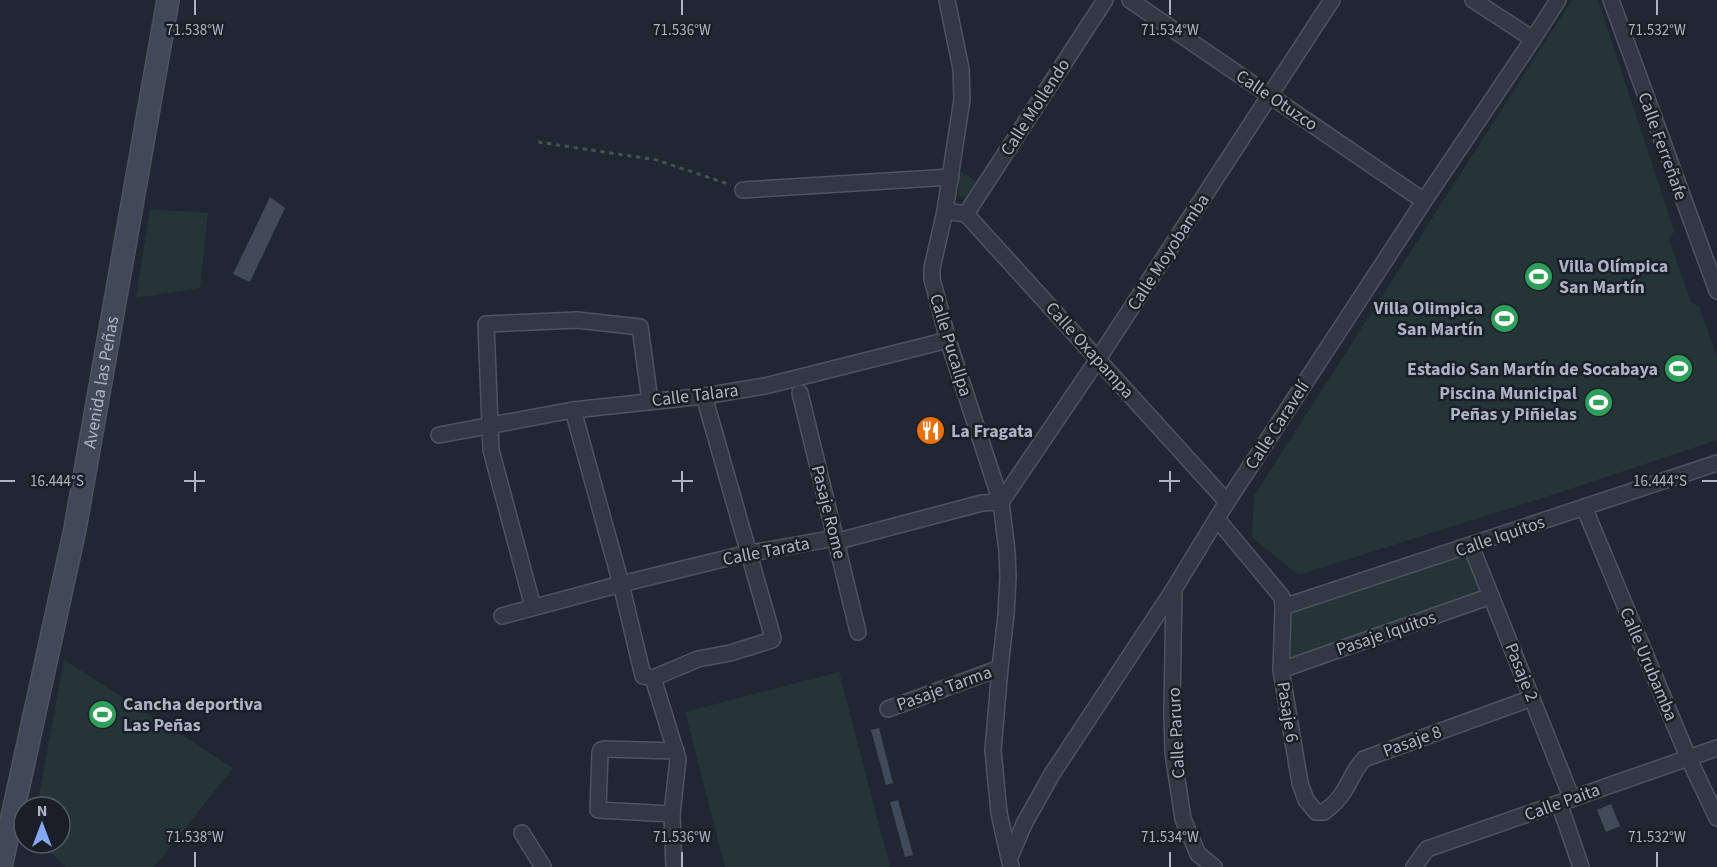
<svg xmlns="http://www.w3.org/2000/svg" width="1717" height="867" font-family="'Source Sans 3',sans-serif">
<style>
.green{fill:#253537}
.building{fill:#414a58}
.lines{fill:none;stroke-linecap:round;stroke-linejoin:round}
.street-casing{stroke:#4e545f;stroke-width:18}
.secondary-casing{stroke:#4e545f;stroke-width:24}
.path{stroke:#415154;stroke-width:3;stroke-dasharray:4.5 4.5;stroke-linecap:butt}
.street{stroke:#333944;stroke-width:15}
.secondary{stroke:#414857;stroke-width:21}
.ticks{fill:none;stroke:#adb4c1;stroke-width:2}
.labels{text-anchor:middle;stroke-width:5;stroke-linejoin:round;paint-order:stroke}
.street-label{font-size:18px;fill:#adb4c1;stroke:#191e29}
.poi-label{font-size:18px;font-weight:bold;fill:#adb4c1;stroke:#191e29;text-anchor:start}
.ticks-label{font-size:15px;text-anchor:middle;fill:#adb4c1;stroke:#191e29;stroke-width:5;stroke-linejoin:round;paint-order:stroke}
</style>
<rect width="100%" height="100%" fill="#202733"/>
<g class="green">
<path d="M1572,0H1598L1674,231L1669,240L1691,302L1699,306L1717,357V440L1555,494L1298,575L1252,537L1254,496Z"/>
<path d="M960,171L976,181L966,197L960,196L958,194Z"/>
<path d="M150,209L208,213L200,288L136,298Z"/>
<path d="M1465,553L1469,555L1482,588L1480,591L1287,663L1290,614L1296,609Z"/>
<path d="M64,660L233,768L154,867H65L42,843H60V807H37Z"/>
<path d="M839,672L890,867H725L685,712Z"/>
</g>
<g class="building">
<path d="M270,197L285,208L250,282L233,274Z"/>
<path d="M879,728L893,783L886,785L871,730Z"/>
<path d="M898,800L913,855L905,857L890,802Z"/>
<path d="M1611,804L1620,826L1606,832L1597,810Z"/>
</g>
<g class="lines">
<defs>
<g id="street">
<path d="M947,0L961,69L962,99L945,211L932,268V279L948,340L1001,502L1007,551L1008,577L1006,615L1000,668L993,750L999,813L1011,867"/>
<path d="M1130,0L1424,201"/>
<path d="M1473,0L1533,39"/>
<path d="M1611,0L1717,291"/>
<path d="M743,190L951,177"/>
<path d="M945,211L966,214L1227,502"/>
<path d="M966,214L1105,0"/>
<path d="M800,393L858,632"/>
<path d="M573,410L621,584L643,676L653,678L698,659L730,653L772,640L773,638L704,396"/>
<path d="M439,435L573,410L704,396L765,386L948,340"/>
<path d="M1001,502L1098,359L1332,0"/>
<path d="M1584,507L1688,757L1717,818"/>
<path d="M1217,519L1282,597L1283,607L1281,670L1300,783L1306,800L1316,812H1324C1332,806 1339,800 1344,791C1351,780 1355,768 1364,759L1532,698"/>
<path d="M1471,546L1572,799"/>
<path d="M1174,589L1172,711L1173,753L1183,819L1198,854L1214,867"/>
<path d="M533,607L491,450L486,324L577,320L640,327L650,401"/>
<path d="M1283,607L1717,463"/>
<path d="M502,616L621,584L740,555L835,538L842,540L982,503L1001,502"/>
<path d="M1281,670L1491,596"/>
<path d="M653,678L678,759L672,814L674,867"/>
<path d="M888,709L1000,668"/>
<path d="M1559,803L1581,867"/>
<path d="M672,814L598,810L600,753L601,750L604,749L676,751"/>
<path d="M522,833L543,867"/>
<path d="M1010,857L1024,824L1052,774L1174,589L1227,502L1424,201L1533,39L1558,0"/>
<path d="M1414,867L1427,849L1717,748"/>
</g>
<g id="secondary">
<path id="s1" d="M1,867L75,529L168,0"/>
</g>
</defs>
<use href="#street" class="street-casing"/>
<use href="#secondary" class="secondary-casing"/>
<path class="path" d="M538,142L657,160L731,185"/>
<use href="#street" class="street"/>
<use href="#secondary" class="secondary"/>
</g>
<path class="ticks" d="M195,0V15M682,0V15M1170,0V15M1657,0V15M195,471V492M682,471V492M1170,471V492M0,481H15M184,481H205M672,481H693M1159,481H1180M1702,481H1717M195,852V867M682,852V867M1170,852V867M1657,852V867"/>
<defs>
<symbol id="stadium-disc" viewBox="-11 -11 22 22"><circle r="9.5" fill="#2e9e5b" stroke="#191e29"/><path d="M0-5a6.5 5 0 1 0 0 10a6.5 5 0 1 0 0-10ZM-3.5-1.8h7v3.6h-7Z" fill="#fff"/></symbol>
<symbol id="restaurant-disc" viewBox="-11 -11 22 22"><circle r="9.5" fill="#e8710a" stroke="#191e29"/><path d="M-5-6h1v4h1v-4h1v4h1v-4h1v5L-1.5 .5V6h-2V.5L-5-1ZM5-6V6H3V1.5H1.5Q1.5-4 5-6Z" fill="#fff"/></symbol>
</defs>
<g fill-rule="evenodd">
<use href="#stadium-disc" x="1522" y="260" width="33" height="33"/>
<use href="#stadium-disc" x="1488" y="302" width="33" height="33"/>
<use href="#stadium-disc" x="1662" y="352" width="33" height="33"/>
<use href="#stadium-disc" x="1582" y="386" width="33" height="33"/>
<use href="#restaurant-disc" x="914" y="414" width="33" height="33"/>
<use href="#stadium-disc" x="86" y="698" width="33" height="33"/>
</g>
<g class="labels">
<g class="street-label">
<text transform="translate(1277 100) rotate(34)" y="6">Calle Otuzco</text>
<text transform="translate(1035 107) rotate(-57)" y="6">Calle Mollendo</text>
<text transform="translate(1663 146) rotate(70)" y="6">Calle Ferreñafe</text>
<text transform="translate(1168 252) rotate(-57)" y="6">Calle Moyobamba</text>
<text transform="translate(951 345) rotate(73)" y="6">Calle Pucallpa</text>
<text transform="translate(1090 350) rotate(48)" y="6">Calle Oxapampa</text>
<text dy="6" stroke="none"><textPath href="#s1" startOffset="495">Avenida las Peñas</textPath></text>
<text transform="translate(695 395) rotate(-7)" y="6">Calle Talara</text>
<text transform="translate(1277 425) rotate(-57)" y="6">Calle Caravelí</text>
<text transform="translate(829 512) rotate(76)" y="6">Pasaje Rome</text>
<text transform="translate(1500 536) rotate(-19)" y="6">Calle Iquitos</text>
<text transform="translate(766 551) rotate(-11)" y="6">Calle Tarata</text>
<text transform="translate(1386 633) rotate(-19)" y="6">Pasaje Iquitos</text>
<text transform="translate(1649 664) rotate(67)" y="6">Calle Urubamba</text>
<text transform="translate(1522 672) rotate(68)" y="6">Pasaje 2</text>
<text transform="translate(944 688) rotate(-20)" y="6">Pasaje Tarma</text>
<text transform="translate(1288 712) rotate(81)" y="6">Pasaje 6</text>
<text transform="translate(1176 733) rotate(-93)" y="6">Calle Paruro</text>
<text transform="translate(1412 741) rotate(-20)" y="6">Pasaje 8</text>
<text transform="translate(1562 802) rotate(-20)" y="6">Calle Paita</text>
</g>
<g class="poi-label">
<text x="1559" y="272">Villa Olímpica<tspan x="1559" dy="21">San Martín</tspan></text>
<text x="1483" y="314" text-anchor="end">Villa Olimpica<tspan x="1483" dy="21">San Martín</tspan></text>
<text x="1658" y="375" text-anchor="end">Estadio San Martín de Socabaya</text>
<text x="1577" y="399" text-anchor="end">Piscina Municipal<tspan x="1577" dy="21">Peñas y Piñielas</tspan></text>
<text x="951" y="437">La Fragata</text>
<text x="123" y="710">Cancha deportiva<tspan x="123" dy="21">Las Peñas</tspan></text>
</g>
</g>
<g class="ticks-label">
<text x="195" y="35">71.538°W</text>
<text x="682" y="35">71.536°W</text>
<text x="1170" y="35">71.534°W</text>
<text x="1657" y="35">71.532°W</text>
<text x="57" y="486">16.444°S</text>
<text x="1660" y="486">16.444°S</text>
<text x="195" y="842">71.538°W</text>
<text x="682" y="842">71.536°W</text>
<text x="1170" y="842">71.534°W</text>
<text x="1657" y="842">71.532°W</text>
</g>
<g transform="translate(42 825)"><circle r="28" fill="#191e29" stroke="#545a66" stroke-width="1.5"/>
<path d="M0-4.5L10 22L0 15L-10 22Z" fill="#84a7f0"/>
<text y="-9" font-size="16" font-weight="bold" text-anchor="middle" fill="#adb4c1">N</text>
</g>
</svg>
